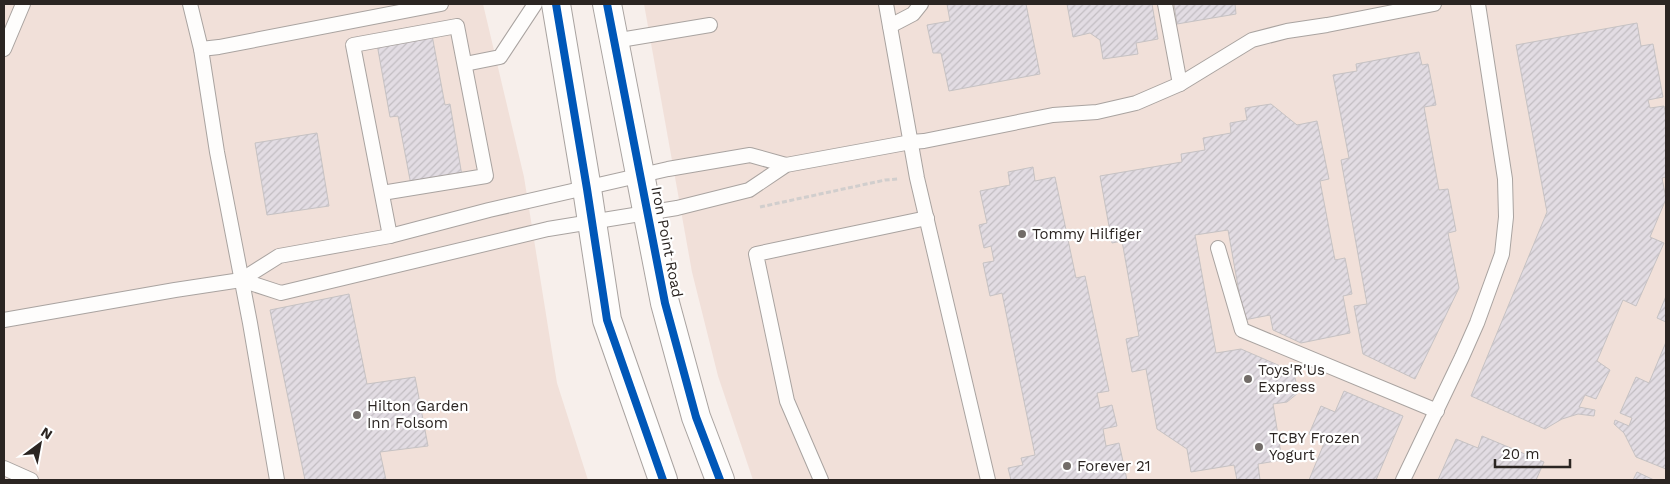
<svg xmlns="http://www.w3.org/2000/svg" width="1670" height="484" font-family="'Work Sans',sans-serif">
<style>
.built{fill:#f1e0d9}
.building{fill:url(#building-hatch);stroke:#c6c2c3}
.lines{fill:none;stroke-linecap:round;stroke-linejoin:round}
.lane-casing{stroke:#a9a3a0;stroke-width:16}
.secondary-casing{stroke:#a9a3a0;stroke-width:30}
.path{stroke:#d1cecd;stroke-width:3;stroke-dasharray:5 2.5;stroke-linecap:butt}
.lane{stroke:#fefdfc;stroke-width:14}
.secondary{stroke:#fefdfc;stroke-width:28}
.cycleway-casing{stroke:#fff;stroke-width:11}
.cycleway{stroke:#0057b8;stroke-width:8}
.poi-dot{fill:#726c68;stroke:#fff;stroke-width:2}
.labels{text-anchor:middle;stroke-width:4.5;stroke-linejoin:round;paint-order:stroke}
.poi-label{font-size:15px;fill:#2b2522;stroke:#fff;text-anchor:start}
.street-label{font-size:15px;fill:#2b2522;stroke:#fff}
</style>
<defs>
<pattern id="building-hatch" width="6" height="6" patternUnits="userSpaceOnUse" patternTransform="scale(1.25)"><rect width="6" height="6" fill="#e2dce3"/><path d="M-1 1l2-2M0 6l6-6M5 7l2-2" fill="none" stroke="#c2bdc2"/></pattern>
</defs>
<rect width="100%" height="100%" fill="#f7efeb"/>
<g class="built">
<path d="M4,4H483L524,177L557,383L588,480H4Z"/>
<path d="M644,4H1666V480H753L718,376L692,272Z"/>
</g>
<g class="building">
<path d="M947,4H1026L1040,74L949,91L941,53H933L927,25L950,21Z"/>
<path d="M1067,4H1152L1158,39L1136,43L1138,54L1103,59L1100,40L1090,33L1073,37Z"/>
<path d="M1174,4H1235L1236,14L1177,24Z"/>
<path d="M1637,23L1641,46L1653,44L1663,97L1648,100L1650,108L1664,106L1666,116V177L1662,178L1666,199L1650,237L1664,243L1636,306L1623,300L1597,361L1610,370L1596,399L1585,395L1579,407L1595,410L1594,416L1578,414L1562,419L1545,429L1471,396L1547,212L1516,45Z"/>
<path d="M432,35L445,105L450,104L462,176L411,185L398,116L390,117L377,44Z"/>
<path d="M1419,52L1422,65L1428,64L1436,105L1424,107L1439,190L1448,189L1456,231L1448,233L1459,288L1415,379L1363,354L1354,306L1367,304L1341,160L1349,158L1333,75L1357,71L1356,64Z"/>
<path d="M1271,104L1297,125L1317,121L1329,179L1320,181L1335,260L1345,258L1352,294L1343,296L1350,333L1301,343L1273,330L1270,315L1244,320L1228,230L1195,235L1216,353L1241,349L1294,372L1298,393L1287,402L1273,404L1282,460L1258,464L1260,480H1237L1234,465L1191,472L1187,449L1157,429L1146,369L1132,372L1126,339L1139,336L1122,241L1112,243L1100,176L1182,162L1181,154L1205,150L1203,138L1231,133L1230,123L1247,120L1245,108Z"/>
<path d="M317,133L329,206L267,215L255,143Z"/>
<path d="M1033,167L1035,181L1055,177L1076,278L1085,276L1109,391L1097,393L1100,408L1112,405L1117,426L1103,429L1106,446L1119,443L1127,480H1011L1008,468L1023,465L1021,458L1035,455L1002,293L990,296L983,263L994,261L991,246L984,248L979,225L987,223L980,191L1010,185L1008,172Z"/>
<path d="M349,294L367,384L415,377L428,446L380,452L386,480H305L270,310Z"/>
<path d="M1666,296V322L1657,318Z"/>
<path d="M1666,342V469L1636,457L1624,433L1614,424L1615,420L1629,426L1632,418L1620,413L1636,377L1649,383Z"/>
<path d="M1344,391L1403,416L1376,480H1309L1325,441L1309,434L1321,406L1335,412Z"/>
<path d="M1482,436L1544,462L1536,480H1438L1456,439L1478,448Z"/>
<path d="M1637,472L1654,480H1633Z"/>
</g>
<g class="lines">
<defs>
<g id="lane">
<path d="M190,4L201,49L217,152L250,323L277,480"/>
<path d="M886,4L917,178L988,480"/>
<path d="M1165,4L1180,84"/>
<path d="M890,26L913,14L921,4"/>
<path d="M614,41L710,25"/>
<path d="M4,49L23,4"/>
<path d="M201,49L219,47L441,4"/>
<path d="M465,64L500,57L535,4"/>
<path d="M382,193L486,176L457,26L353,45L390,236"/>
<path d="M1218,248L1242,330L1437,411"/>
<path d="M241,280L281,293L548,229L677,208L749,190L786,165L911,142L924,141L1053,115L1097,112L1136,103L1180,84L1252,40L1287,31L1327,25L1434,4"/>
<path d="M4,320L175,290L241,280L279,256L390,236L489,210L668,169L750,155L786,165"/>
<path d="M4,468L31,480"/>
<path d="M821,480L787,401L756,254L927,218"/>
<path d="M1403,480L1462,357L1477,323L1502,254L1506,217L1505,179L1478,4"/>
</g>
<g id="secondary">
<path d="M556,4L587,189L607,320L663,480"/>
<path d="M607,4L665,303L696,417L720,480"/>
</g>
</defs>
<use href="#lane" class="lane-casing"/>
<use href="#secondary" class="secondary-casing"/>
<path class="path" d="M760,207L885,180L898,179"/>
<use href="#lane" class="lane"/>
<use href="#secondary" class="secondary"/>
<defs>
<g id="cycleway">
<path d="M556,4L587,189L607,320L663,480"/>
<path d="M607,4L665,303L696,417L720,480"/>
</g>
</defs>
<use href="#cycleway" class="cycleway-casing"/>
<use href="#cycleway" class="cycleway"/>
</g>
<g class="poi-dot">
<circle cx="1022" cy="234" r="5"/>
<circle cx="1248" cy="379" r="5"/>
<circle cx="357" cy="415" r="5"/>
<circle cx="1259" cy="447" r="5"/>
<circle cx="1067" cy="466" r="5"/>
</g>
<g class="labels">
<g class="poi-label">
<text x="1032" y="239">Tommy Hilfiger</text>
<text x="1258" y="375">Toys'R'Us<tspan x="1258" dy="17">Express</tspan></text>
<text x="367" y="411">Hilton Garden<tspan x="367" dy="17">Inn Folsom</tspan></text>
<text x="1269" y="443">TCBY Frozen<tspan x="1269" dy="17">Yogurt</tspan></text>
<text x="1077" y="471">Forever 21</text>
</g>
<g class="street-label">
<text transform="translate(667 242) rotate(79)" y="5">Iron Point Road</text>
</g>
</g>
<rect width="1670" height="484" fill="none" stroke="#2b2522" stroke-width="10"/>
<g transform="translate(40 444) rotate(32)" stroke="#ffffff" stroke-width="4" paint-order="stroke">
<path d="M0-4L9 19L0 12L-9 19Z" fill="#2b2522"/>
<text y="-8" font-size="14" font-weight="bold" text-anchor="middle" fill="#2b2522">N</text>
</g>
<path d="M1495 459v8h75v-8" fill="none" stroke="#2b2522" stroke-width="2.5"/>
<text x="1502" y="459" font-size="15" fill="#2b2522" stroke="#ffffff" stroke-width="4" paint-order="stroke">20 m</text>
</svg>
